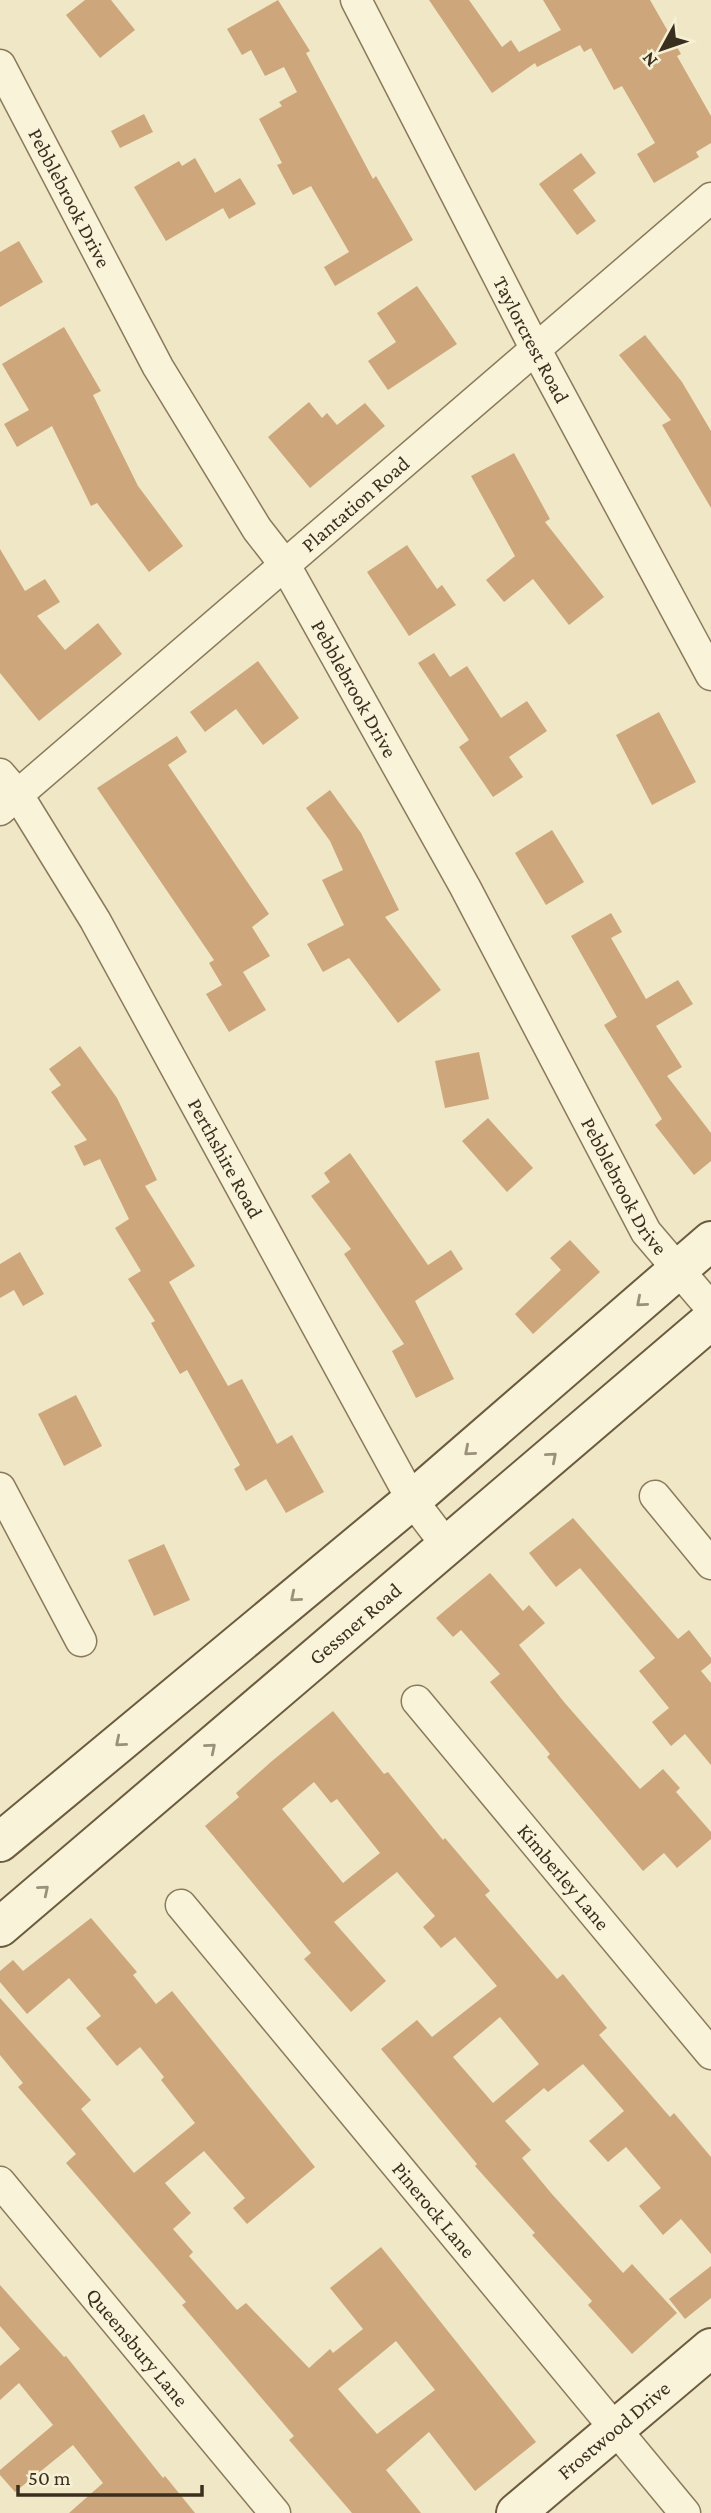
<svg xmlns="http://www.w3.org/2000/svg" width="711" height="2513" font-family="'Crimson Pro',serif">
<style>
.building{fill:#cda77b;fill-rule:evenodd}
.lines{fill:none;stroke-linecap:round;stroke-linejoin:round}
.street-casing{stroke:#8a7a5b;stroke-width:33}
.secondary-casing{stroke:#6c5b3e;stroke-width:42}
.street{stroke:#f9f3d9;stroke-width:30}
.secondary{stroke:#f9f3d9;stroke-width:38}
.oneway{stroke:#9a917c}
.labels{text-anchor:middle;stroke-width:5;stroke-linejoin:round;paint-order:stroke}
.street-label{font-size:21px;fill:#3a2f1f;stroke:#f6f1d5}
</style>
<rect width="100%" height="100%" fill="#efe7c6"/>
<g class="building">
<path d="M85,0H111L135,30L100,58L66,15Z"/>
<path d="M278,0L310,51L306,53L373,179L376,176L413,240L335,286L324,267L349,252L311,186L293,195L277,165L282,163L259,119L282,106L279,102L297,92L284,67L265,76L251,50L242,55L227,29Z"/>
<path d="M429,0H469L502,47L511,40L519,52L561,30L543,0H650L681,54L677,56L711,116V143L696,152L699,157L654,183L637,154L655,143L622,86L614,90L591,48L584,52L580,45L537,67L535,63L492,93Z"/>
<path d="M144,114L153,132L120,148L111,131Z"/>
<path d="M581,153L596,173L573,190L596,221L577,235L539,184Z"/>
<path d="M195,158L215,193L240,178L256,204L229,219L223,208L166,241L134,187L179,161L182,166Z"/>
<path d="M19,241L43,282L0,307V252Z"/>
<path d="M417,286L457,344L388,390L368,361L396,342L377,313Z"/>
<path d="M64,327L101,391L93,395L138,486L183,546L149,572L97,503L91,506L52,426L17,447L4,424L29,410L2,364Z"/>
<path d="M645,335L682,382L711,431V508L662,425L671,420L619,355Z"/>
<path d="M309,402L322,418L327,413L337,425L365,403L385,426L310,488L268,437Z"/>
<path d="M514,453L550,519L545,522L604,597L569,625L533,579L504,602L486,580L515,556L471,476Z"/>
<path d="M407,545L437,589L442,585L456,605L409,636L367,572Z"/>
<path d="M0,549L25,591L45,579L60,602L37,616L65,650L98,623L122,654L39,721L0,673Z"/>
<path d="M434,653L450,677L467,666L501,718L527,701L547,731L509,757L523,777L493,797L459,747L469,740L418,663Z"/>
<path d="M258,661L299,718L263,745L236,709L205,732L190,712Z"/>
<path d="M659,712L696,782L652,805L616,735Z"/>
<path d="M177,736L187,752L168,765L269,914L252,927L270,956L243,972L266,1010L229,1032L206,994L222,985L209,963L214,960L97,788Z"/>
<path d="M330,790L361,833L399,910L385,917L441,990L398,1023L349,958L323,972L307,944L344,925L322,880L343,870L330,841L306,808Z"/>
<path d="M552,830L584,882L546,905L515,853Z"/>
<path d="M611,913L622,932L611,938L646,999L678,980L693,1004L656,1026L682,1067L667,1076L711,1133V1161L694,1175L655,1125L662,1119L604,1025L617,1017L571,936Z"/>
<path d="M80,1046L117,1098L157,1180L145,1186L195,1266L169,1282L228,1386L242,1379L277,1444L292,1435L324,1492L286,1513L266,1479L246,1491L234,1469L240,1465L187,1370L180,1374L151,1323L155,1321L128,1279L141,1271L115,1228L129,1219L100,1159L84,1166L74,1146L87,1140L51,1092L61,1085L49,1069Z"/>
<path d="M479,1052L489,1099L445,1108L435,1061Z"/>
<path d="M488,1118L533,1168L507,1192L462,1141Z"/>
<path d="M350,1153L428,1265L451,1250L463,1269L415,1301L454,1379L416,1398L392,1351L404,1344L344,1254L351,1249L311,1196L330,1182L324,1173Z"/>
<path d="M570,1240L600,1272L533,1334L515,1314L561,1270L550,1258Z"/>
<path d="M20,1252L44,1294L23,1306L14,1290L0,1298V1264Z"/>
<path d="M76,1395L102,1446L64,1466L38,1414Z"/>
<path d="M573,1518L678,1639L689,1630L711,1658V1663L701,1671L711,1683V1765L685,1734L671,1746L652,1722L669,1708L639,1671L655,1658L580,1568L556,1587L529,1553Z"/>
<path d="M164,1544L190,1600L154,1616L128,1560Z"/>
<path d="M490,1573L523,1611L529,1605L545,1623L519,1645L564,1702L640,1789L663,1769L680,1788L676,1792L711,1832V1839L677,1868L664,1853L643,1871L547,1757L550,1754L490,1682L500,1674L461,1630L453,1637L436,1618Z"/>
<path d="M333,1711L384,1774L388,1772L443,1840L445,1838L490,1891L485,1895L557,1979L563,1974L607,2028L599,2035L670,2117L674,2113L711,2157V2254L681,2219L663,2235L639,2206L661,2188L626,2147L608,2162L589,2141L624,2111L583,2064L548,2092L544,2088L505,2121L531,2150L522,2158L551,2193L623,2273L632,2264L677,2313L632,2354L588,2305L592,2301L532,2235L535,2233L475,2166L477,2164L381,2049L417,2020L432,2037L497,1986L455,1937L441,1948L423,1927L435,1916L397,1872L334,1922L386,1981L351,2012L304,1959L311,1953L205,1826L239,1797L236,1793L272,1761ZM314,1782L331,1803L337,1799L380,1853L343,1883L282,1809ZM500,2017L539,2064L493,2103L453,2057Z"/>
<path d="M91,1918L137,1972L133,1975L156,2004L172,1991L315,2167L247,2224L233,2208L245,2198L204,2151L165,2183L191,2213L173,2229L193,2252L189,2256L237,2310L246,2303L309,2368L330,2349L333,2353L363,2329L330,2288L381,2247L536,2442L475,2491L429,2432L386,2470L421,2513H352L289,2440L294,2436L182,2305L186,2302L66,2163L76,2154L18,2087L23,2083L0,2055V1998L91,2100L81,2109L134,2173L195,2123L161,2080L164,2077L140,2047L117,2066L86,2028L101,2016L69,1978L27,2014L0,1982V1971L13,1960L23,1971ZM396,2341L435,2390L377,2434L338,2389Z"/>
<path d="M711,2266V2298L685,2319L669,2299Z"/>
<path d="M0,2285L64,2357L66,2356L163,2478L165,2476L195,2513H69L103,2483L73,2445L15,2492L0,2475V2470L53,2425L19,2383L0,2400V2366L20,2349L0,2326Z"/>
</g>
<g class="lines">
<defs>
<g id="street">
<path id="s1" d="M356,0L536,350L711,675"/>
<path id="s2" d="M0,65L158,367L257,529L285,565L465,887L646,1232L711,1308"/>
<path id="s3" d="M0,774L18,795L95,920L412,1500L447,1546"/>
<path id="s4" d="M0,810L711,198"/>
<path d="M0,1488L81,1641"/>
<path d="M655,1496L711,1564"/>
<path id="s5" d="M417,1701L711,2054"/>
<path id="s6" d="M181,1905L685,2513"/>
<path id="s7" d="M0,2182L275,2513"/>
</g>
<g id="secondary">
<path d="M0,1842L412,1500L711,1241"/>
<path id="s8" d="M0,1927L711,1320"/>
<path id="s9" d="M516,2513L711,2348"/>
</g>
</defs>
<use href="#street" class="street-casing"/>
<use href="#secondary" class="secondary-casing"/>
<use href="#street" class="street"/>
<use href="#secondary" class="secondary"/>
</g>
<defs><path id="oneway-chevron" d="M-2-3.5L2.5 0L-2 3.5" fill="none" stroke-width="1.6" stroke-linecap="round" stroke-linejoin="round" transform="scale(1.75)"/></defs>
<g class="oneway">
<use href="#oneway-chevron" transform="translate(641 1302) rotate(139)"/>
<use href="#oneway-chevron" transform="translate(469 1451) rotate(139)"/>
<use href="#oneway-chevron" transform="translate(552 1457) rotate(-41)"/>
<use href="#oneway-chevron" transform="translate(295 1597) rotate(140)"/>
<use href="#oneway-chevron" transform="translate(120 1742) rotate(140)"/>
<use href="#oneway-chevron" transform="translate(211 1748) rotate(-40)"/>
<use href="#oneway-chevron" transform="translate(44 1890) rotate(-40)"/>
</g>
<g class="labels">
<g class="street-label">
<text dy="7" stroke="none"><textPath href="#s2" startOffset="150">Pebblebrook Drive</textPath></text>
<text dy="7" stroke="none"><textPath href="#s1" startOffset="382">Taylorcrest Road</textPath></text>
<text dy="7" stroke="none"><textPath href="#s4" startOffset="469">Plantation Road</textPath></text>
<text dy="7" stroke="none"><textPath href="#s2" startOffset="718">Pebblebrook Drive</textPath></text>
<text dy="7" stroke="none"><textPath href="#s3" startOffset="446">Perthshire Road</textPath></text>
<text dy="7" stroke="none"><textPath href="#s2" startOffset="1284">Pebblebrook Drive</textPath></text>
<text dy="7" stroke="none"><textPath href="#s8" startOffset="467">Gessner Road</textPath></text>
<text dy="7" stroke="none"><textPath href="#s5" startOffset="229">Kimberley Lane</textPath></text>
<text dy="7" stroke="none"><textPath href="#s6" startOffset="396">Pinerock Lane</textPath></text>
<text dy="7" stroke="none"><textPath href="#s7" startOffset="215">Queensbury Lane</textPath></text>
<text dy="7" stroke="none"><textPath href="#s9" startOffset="128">Frostwood Drive</textPath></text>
</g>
</g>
<g transform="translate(662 49) rotate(230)" stroke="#f6f1d5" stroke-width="5" paint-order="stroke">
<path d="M0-5L12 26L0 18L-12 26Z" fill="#3a2f1f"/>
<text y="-10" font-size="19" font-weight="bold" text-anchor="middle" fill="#3a2f1f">N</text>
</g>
<path d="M18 2485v10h184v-10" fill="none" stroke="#3a2f1f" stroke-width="3.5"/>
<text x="28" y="2485" font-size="21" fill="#3a2f1f" stroke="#f6f1d5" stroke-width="5" paint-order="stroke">50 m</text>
</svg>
